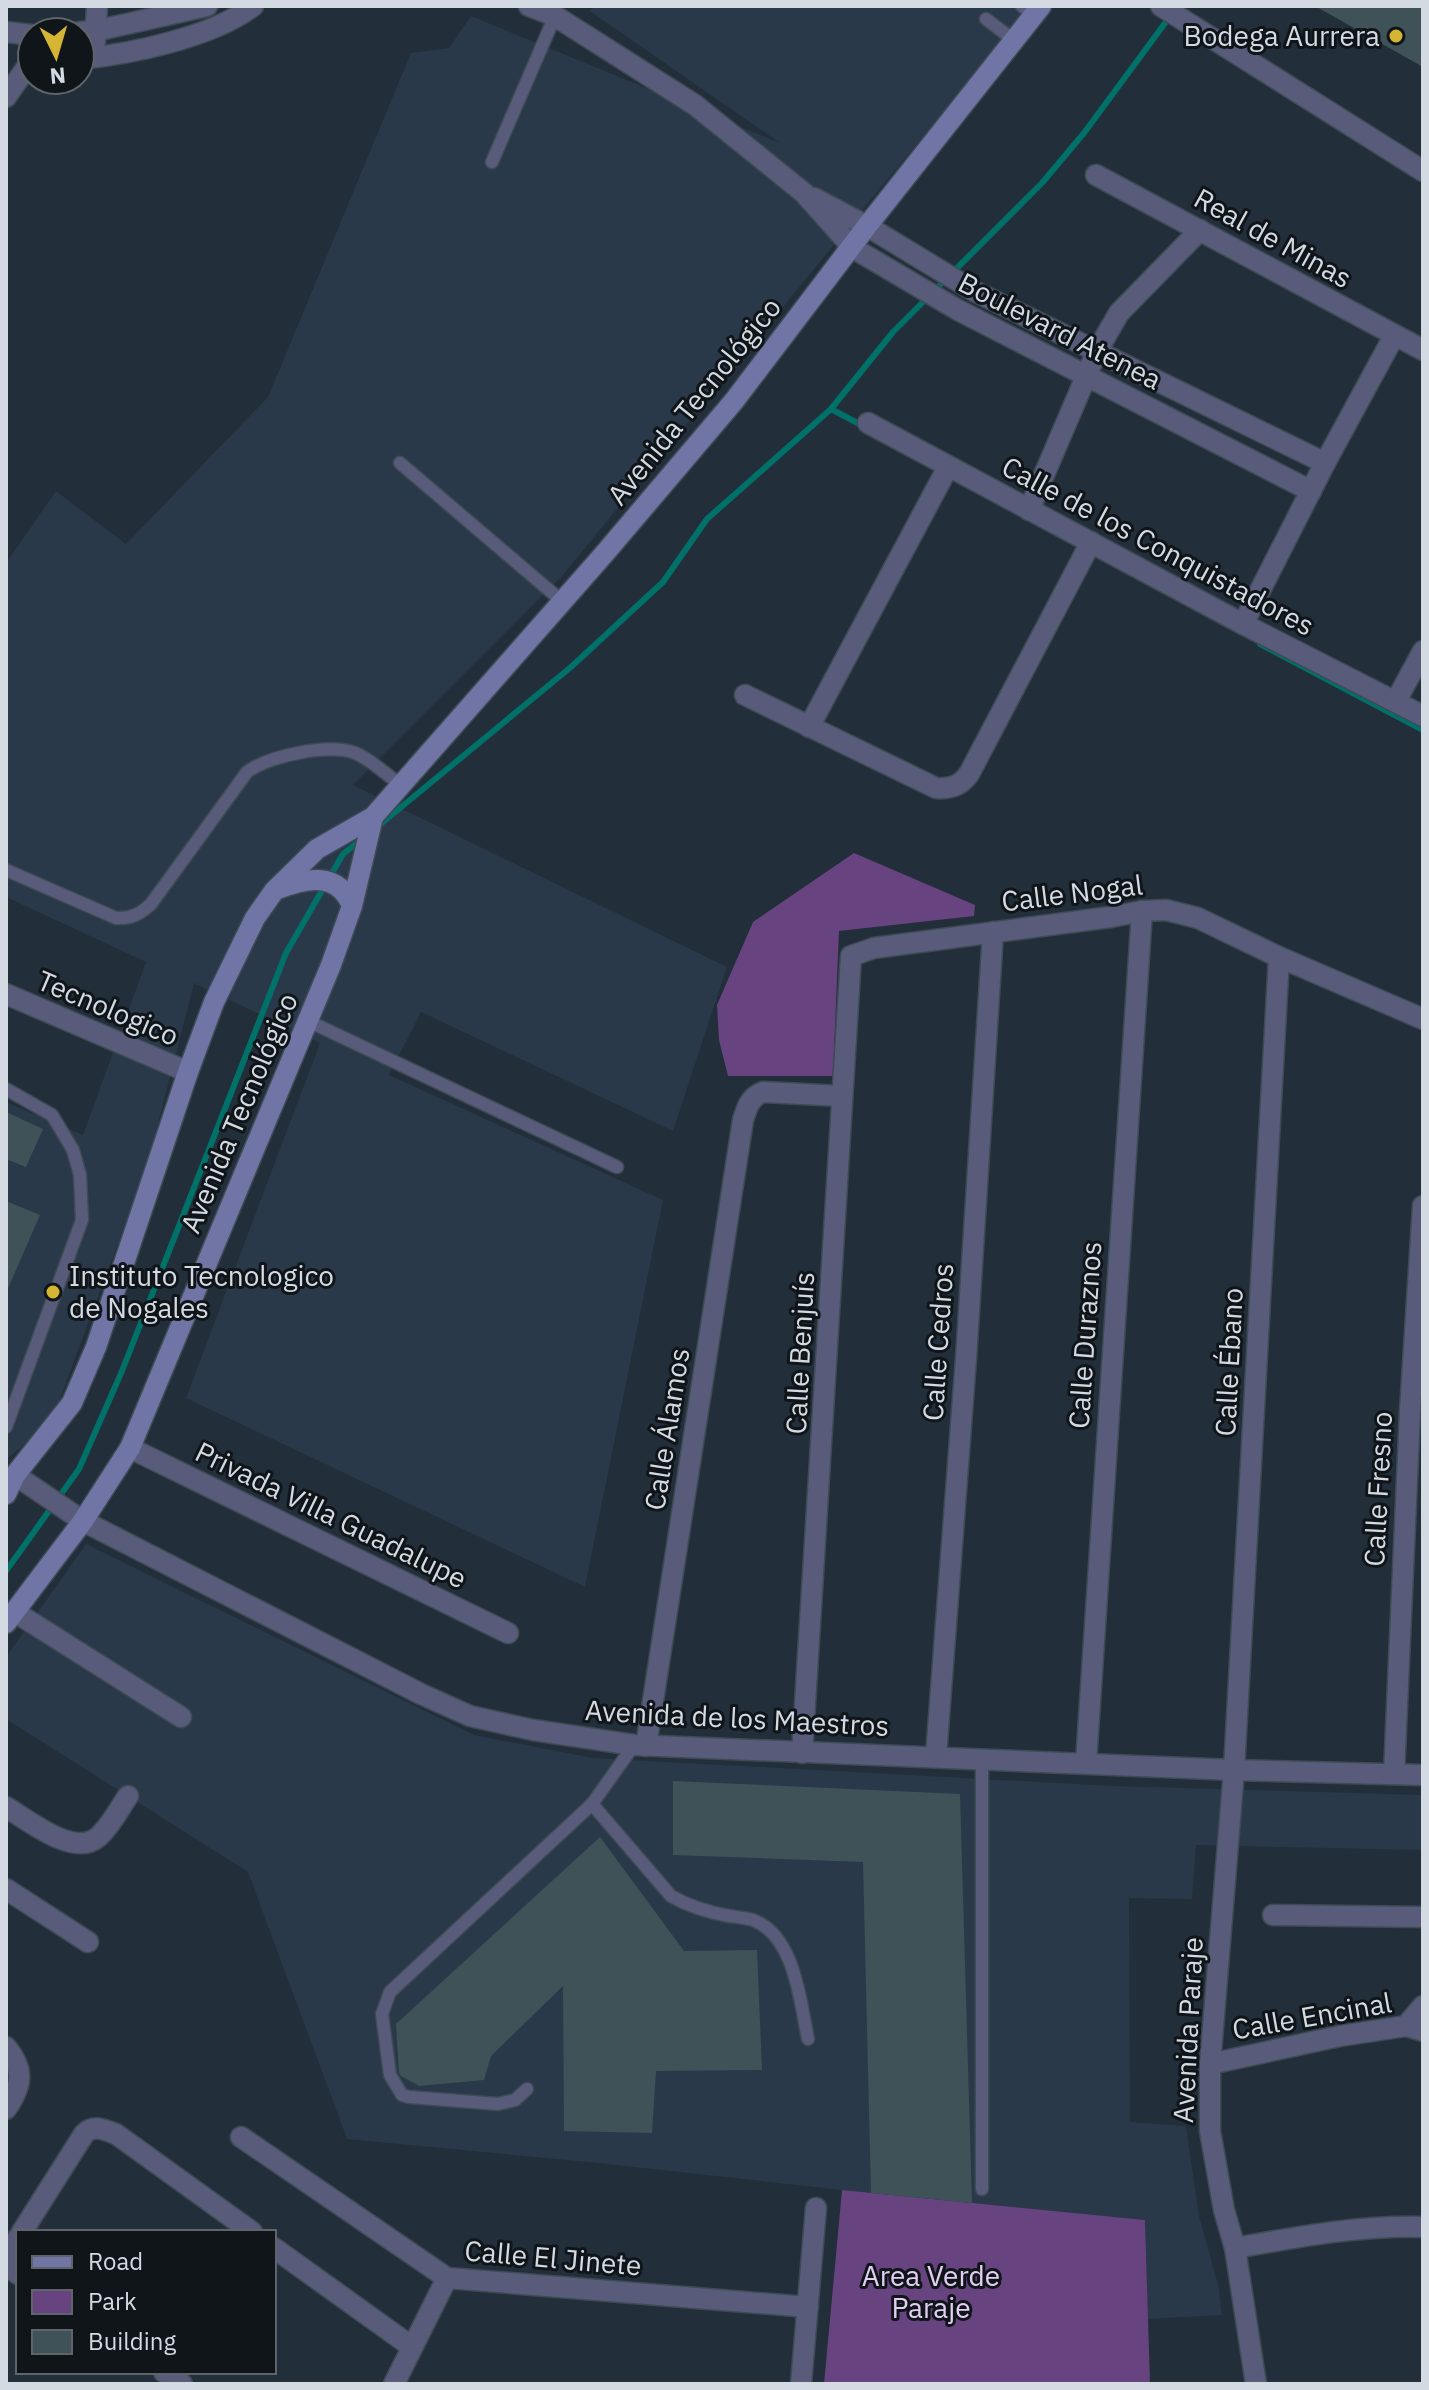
<svg xmlns="http://www.w3.org/2000/svg" width="1429" height="2390" font-family="'IBM Plex Sans',sans-serif">
<style>
.built{fill:#293949}
.green{fill:#674380}
.lines{fill:none;stroke-linecap:round;stroke-linejoin:round}
.stream{stroke:#007169;stroke-width:6}
.building{fill:#3f5258}
.service-casing{stroke:#3e4a54;stroke-width:15}
.minor-casing{stroke:#3e4a54;stroke-width:23}
.tertiary-casing{stroke:#3e4a54;stroke-width:23}
.secondary-casing{stroke:#3e4a54;stroke-width:23}
.service{stroke:#585c7a;stroke-width:12}
.minor{stroke:#585c7a;stroke-width:20}
.tertiary{stroke:#585c7a;stroke-width:20}
.secondary{stroke:#7075a5;stroke-width:20}
.poi-dot{fill:#d6b534;stroke:#10151a;stroke-width:3}
.labels{text-anchor:middle;stroke-width:6;stroke-linejoin:round;paint-order:stroke}
.poi-label{font-size:28px;fill:#d3dae1;stroke:#10151a;text-anchor:end}
.street-label{font-size:28px;fill:#d3dae1;stroke:#10151a}
.park-label{font-size:28px;fill:#e2cdf3;stroke:#10151a}
</style>
<rect width="100%" height="100%" fill="#222e39"/>
<g class="built">
<path d="M594,6H1030L562,576L353,785L727,967L673,1131L421,1012L389,1075L663,1200L585,1587L186,1398L320,1043L194,983L148,1163L52,1420L6,1460V1102L83,1135L146,962L6,897V563L56,491L126,544L268,397L411,53L449,48L471,16L780,143L590,11Z"/>
<path d="M86,1544L474,1735L593,1758L1113,1786L1423,1795V1850L1196,1845L1192,1899L1129,1898L1130,2122L1186,2126L1199,2216L1218,2284L1222,2315L1148,2319L1145,2220L842,2190L598,2163L347,2139L248,1872L6,1719V1657Z"/>
</g>
<g class="green">
<path d="M854,853L975,905L974,916L839,931L833,1076H728L719,1040L717,1005L753,922Z"/>
<path d="M842,2190L1145,2220L1150,2384H824Z"/>
</g>
<g class="lines">
<g class="stream">
<path d="M831,409L865,427"/>
<path d="M1260,644L1423,730"/>
<path d="M377,827L571,667L663,582L707,519L831,409L893,332L1042,183L1084,133L1171,15"/>
<path d="M6,1571L79,1469L122,1371L286,953L343,854L362,839"/>
</g>
</g>
<g class="building">
<path d="M1315,6H1423V67Z"/>
<path d="M6,1112L43,1129L26,1167L6,1159Z"/>
<path d="M6,1201L40,1215L6,1293Z"/>
<path d="M673,1781L960,1794L972,2203L871,2193L863,1862L673,1855Z"/>
<path d="M600,1837L684,1951L757,1950L762,2070L656,2071L652,2133L564,2131L563,1986L491,2056L484,2080L419,2086L401,2076L399,2073L396,2024Z"/>
</g>
<g class="lines">
<defs>
<g id="service">
<path d="M1022,6L1035,15"/>
<path d="M986,19L1015,41"/>
<path d="M492,162L555,16"/>
<path d="M400,463L563,602"/>
<path d="M6,870L116,918C131,919 140,914 151,904L247,772C269,756 328,743 355,753C369,758 388,776 401,785"/>
<path d="M308,1021L617,1167"/>
<path d="M6,1089L52,1115L73,1150L80,1175L82,1220L6,1427"/>
<path d="M982,1760V2189"/>
<path d="M592,1804L671,1896C690,1907 707,1912 729,1916C736,1917 746,1918 753,1920C795,1936 800,2001 808,2039"/>
<path d="M527,2089L515,2100L498,2104L409,2097L402,2095L390,2075L382,2014L390,1992L592,1804L634,1745"/>
</g>
<g id="minor">
<path d="M529,6L555,16L695,105L804,193L853,248L958,310L1311,491"/>
<path d="M1161,6L1423,171"/>
<path d="M6,32L32,35"/>
<path d="M80,32L95,31L207,6"/>
<path d="M95,42L97,6"/>
<path d="M80,59C131,54 213,37 253,6"/>
<path d="M6,97L29,64L32,53"/>
<path d="M1096,175L1423,350"/>
<path d="M814,198L867,226L974,291L1325,463"/>
<path d="M868,423L1243,624L1423,716"/>
<path d="M1029,510L1097,351L1119,313L1200,230"/>
<path d="M1243,624L1325,463L1394,336"/>
<path d="M745,695L936,788C951,789 960,786 969,774L1091,542"/>
<path d="M1396,701L1423,651"/>
<path d="M809,727L948,467"/>
<path d="M6,994L188,1072"/>
<path d="M130,1448L508,1633"/>
<path d="M15,1612L181,1717"/>
<path d="M646,1746L743,1120C747,1107 750,1097 763,1092L842,1096"/>
<path d="M802,1753L851,956L874,948L1111,917L1142,911L1166,910L1198,918L1279,957L1423,1019"/>
<path d="M936,1756L966,1359L993,932"/>
<path d="M1086,1763L1142,911"/>
<path d="M1234,1770L1279,957"/>
<path d="M1394,1774L1410,1411L1423,1206"/>
<path d="M6,1807C28,1820 74,1858 98,1837C110,1827 119,1809 128,1796"/>
<path d="M6,1889L88,1942"/>
<path d="M1273,1915L1423,1917"/>
<path d="M1406,2026L1423,2006"/>
<path d="M6,2047C25,2070 22,2086 6,2109"/>
<path d="M1210,2064L1340,2036L1406,2026L1423,2031"/>
<path d="M241,2137L447,2278L808,2307"/>
<path d="M22,2232L84,2134C93,2124 105,2130 116,2134L252,2232"/>
<path d="M274,2248L412,2347"/>
<path d="M1235,2248C1298,2237 1359,2225 1423,2227"/>
<path d="M6,2257L18,2238"/>
<path d="M6,2266L18,2274"/>
<path d="M164,2372L182,2384"/>
<path d="M394,2384L447,2278"/>
<path d="M801,2384L816,2208"/>
</g>
<g id="tertiary">
<path d="M15,1475L83,1521L421,1694L470,1716L533,1730L634,1745L1234,1770L1423,1775"/>
<path d="M1234,1770L1210,2064V2131L1224,2210L1235,2248L1256,2384"/>
</g>
<g id="secondary">
<path d="M278,889C307,878 338,871 352,906"/>
<path d="M6,1494L15,1475L72,1403L96,1347L188,1072L214,1002L255,918L274,891L317,849L373,817L605,553L734,401L867,226L1041,6"/>
<path d="M6,1623L83,1521L130,1448L331,965L352,906L373,817"/>
</g>
</defs>
<use href="#service" class="service-casing"/>
<use href="#minor" class="minor-casing"/>
<use href="#tertiary" class="tertiary-casing"/>
<use href="#secondary" class="secondary-casing"/>
<use href="#service" class="service"/>
<use href="#minor" class="minor"/>
<use href="#tertiary" class="tertiary"/>
<use href="#secondary" class="secondary"/>
</g>
<g class="poi-dot">
<circle cx="1396" cy="36" r="8"/>
<circle cx="53" cy="1292" r="8"/>
</g>
<g class="labels">
<g class="poi-label">
<text x="1380" y="46">Bodega Aurrera</text>
<text x="69" y="1286" text-anchor="start">Instituto Tecnologico<tspan x="69" dy="32">de Nogales</tspan></text>
</g>
<g class="street-label">
<text transform="translate(1273 238) rotate(29)" y="10">Real de Minas</text>
<text transform="translate(1060 331) rotate(27)" y="10">Boulevard Atenea</text>
<text transform="translate(694 401) rotate(-51)" y="10">Avenida Tecnológico</text>
<text transform="translate(1158 546) rotate(28)" y="10">Calle de los Conquistadores</text>
<text transform="translate(1072 893) rotate(-7)" y="10">Calle Nogal</text>
<text transform="translate(108 1008) rotate(23)" y="10">Tecnologico</text>
<text transform="translate(239 1113) rotate(-67)" y="10">Avenida Tecnológico</text>
<text transform="translate(1085 1335) rotate(-86)" y="10">Calle Duraznos</text>
<text transform="translate(938 1342) rotate(-86)" y="10">Calle Cedros</text>
<text transform="translate(800 1353) rotate(-87)" y="10">Calle Benjuís</text>
<text transform="translate(1229 1362) rotate(-87)" y="10">Calle Ébano</text>
<text transform="translate(667 1429) rotate(-81)" y="10">Calle Álamos</text>
<text transform="translate(1378 1489) rotate(-87)" y="10">Calle Fresno</text>
<text transform="translate(331 1515) rotate(26)" y="10">Privada Villa Guadalupe</text>
<text transform="translate(737 1718) rotate(3)" y="10">Avenida de los Maestros</text>
<text transform="translate(1312 2016) rotate(-10)" y="10">Calle Encinal</text>
<text transform="translate(1188 2030) rotate(-87)" y="10">Avenida Paraje</text>
<text transform="translate(553 2258) rotate(5)" y="10">Calle El Jinete</text>
</g>
<g class="park-label">
<text x="931" y="2286">Area Verde<tspan x="931" dy="32">Paraje</tspan></text>
</g>
</g>
<rect width="1429" height="2390" fill="none" stroke="#d3dae1" stroke-width="16"/>
<rect x="16" y="2230" width="260" height="144" fill="#10151a" stroke="#5e646a" stroke-width="2"/>
<rect x="32" y="2256" width="40" height="12" fill="#7075a5" stroke="#5e646a" stroke-width="2"/>
<text x="88" y="2270" font-size="24" fill="#d3dae1">Road</text>
<rect x="32" y="2290" width="40" height="24" fill="#674380" stroke="#5e646a" stroke-width="2"/>
<text x="88" y="2310" font-size="24" fill="#d3dae1">Park</text>
<rect x="32" y="2330" width="40" height="24" fill="#3f5258" stroke="#5e646a" stroke-width="2"/>
<text x="88" y="2350" font-size="24" fill="#d3dae1">Building</text>
<g transform="translate(56 56) rotate(175)"><circle r="38" fill="#10151a" stroke="#5e646a" stroke-width="2"/>
<path d="M0-6L14 30L0 20L-14 30Z" fill="#d6b534"/>
<text y="-12" font-size="22" font-weight="bold" text-anchor="middle" fill="#d3dae1">N</text>
</g>
</svg>
